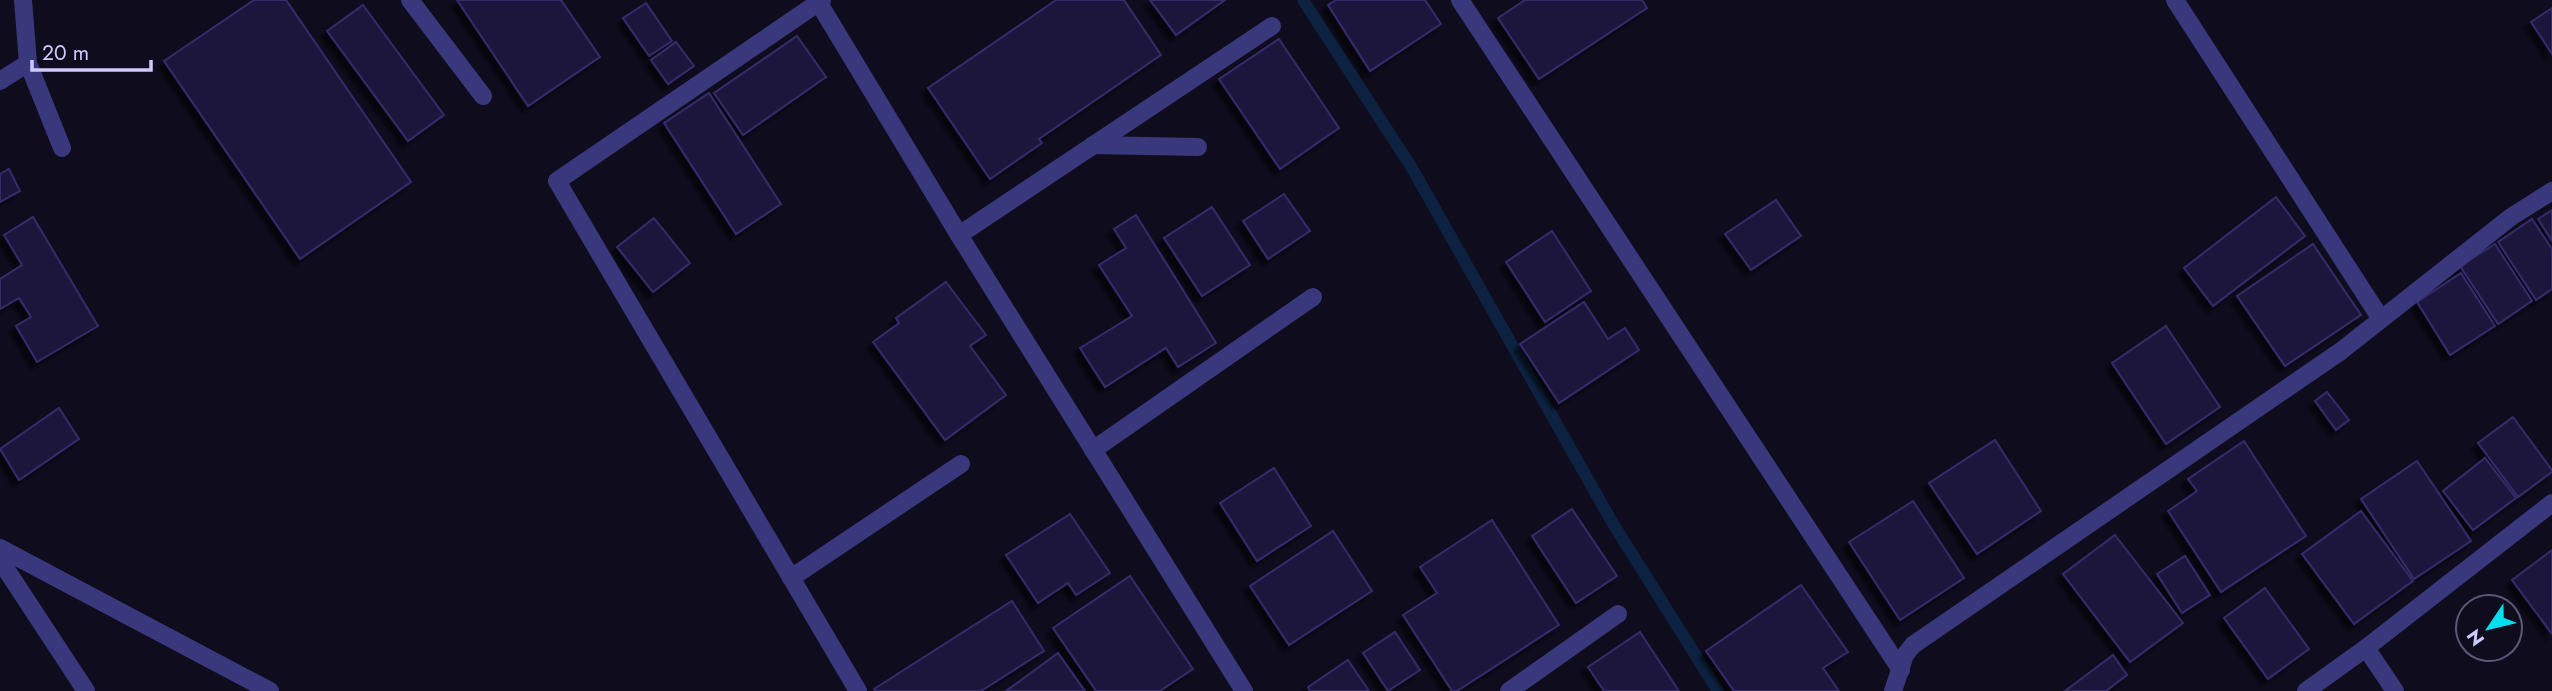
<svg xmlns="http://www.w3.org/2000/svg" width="2552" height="691" font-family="Jost,sans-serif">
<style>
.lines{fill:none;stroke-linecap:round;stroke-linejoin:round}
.stream{stroke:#0d2241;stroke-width:12}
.building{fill:#1f193e;stroke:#362b6a;stroke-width:2;filter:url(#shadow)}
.service{stroke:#39387c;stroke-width:18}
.minor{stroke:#39387c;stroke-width:18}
</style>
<defs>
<filter id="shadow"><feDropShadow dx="-6" dy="6" stdDeviation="2" flood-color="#0009"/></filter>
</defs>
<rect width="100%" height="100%" fill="#0f0c1e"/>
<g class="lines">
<path class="stream" d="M1303,0L1412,168L1612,522L1718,691"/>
</g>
<g class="building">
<path d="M254,0H286L411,182L300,259L164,61Z"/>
<path d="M457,0H561L600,57L528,106Z"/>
<path d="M1056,0H1124L1161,55L1039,139L1042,143L990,179L928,88Z"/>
<path d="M1150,0H1225L1176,35Z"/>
<path d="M1336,0H1425L1441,24L1370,71L1328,5Z"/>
<path d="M1525,0H1642L1647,8L1539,79L1498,18Z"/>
<path d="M646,3L672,41L649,56L623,18Z"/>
<path d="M363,5L444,115L408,141L327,31Z"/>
<path d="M2552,8V54L2531,22Z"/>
<path d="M797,36L826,77L743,135L714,93Z"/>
<path d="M1279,39L1339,128L1280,169L1219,79Z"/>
<path d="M676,42L694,66L668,84L651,60Z"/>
<path d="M709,93L781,204L736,234L664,123Z"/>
<path d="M9,169L20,191L0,202V174Z"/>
<path d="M1284,194L1310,231L1268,259L1243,221Z"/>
<path d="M2276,197L2305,236L2213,306L2184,268Z"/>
<path d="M1776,200L1801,236L1751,270L1725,234Z"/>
<path d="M1212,207L1250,265L1202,296L1164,238Z"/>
<path d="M2552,210V241L2538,219Z"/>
<path d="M1136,215L1216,343L1178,367L1166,348L1105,387L1080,348L1132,316L1099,265L1126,248L1114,229Z"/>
<path d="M33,217L98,326L37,362L16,326L31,317L19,298L0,309V279L22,265L4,235Z"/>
<path d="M654,218L690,263L653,292L617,247Z"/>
<path d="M2532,219L2552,249V289L2536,300L2498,242Z"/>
<path d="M1552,231L1591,291L1545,322L1506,262Z"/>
<path d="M2313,244L2361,315L2285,366L2237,296Z"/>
<path d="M2495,244L2532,301L2498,324L2460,266Z"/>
<path d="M2461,273L2495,326L2450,355L2417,302Z"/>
<path d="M946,282L986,335L970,346L1006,395L945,440L873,342L899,323L896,318Z"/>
<path d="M1584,302L1608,339L1625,328L1639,350L1559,403L1520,344Z"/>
<path d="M2166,326L2220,407L2166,444L2112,363Z"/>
<path d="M2327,392L2349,420L2336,430L2315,401Z"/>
<path d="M59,408L79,439L19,480L0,449Z"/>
<path d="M2513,417L2552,470V472L2518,497L2478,443Z"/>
<path d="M1995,440L2041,511L1977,554L1929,483Z"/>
<path d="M2244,441L2306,536L2221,592L2168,511L2197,491L2188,479Z"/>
<path d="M2485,458L2516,498L2473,530L2443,491Z"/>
<path d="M2417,461L2471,541L2414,579L2361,499Z"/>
<path d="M1274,468L1311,526L1257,561L1220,503Z"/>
<path d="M1913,501L1964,578L1900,620L1849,542Z"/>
<path d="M1572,509L1617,576L1576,603L1532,536Z"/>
<path d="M2361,511L2413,581L2354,624L2302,554Z"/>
<path d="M1070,514L1110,573L1076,595L1068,583L1038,603L1006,555Z"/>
<path d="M1492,520L1559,625L1457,691H1452L1403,615L1437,593L1420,567Z"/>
<path d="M1333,531L1372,591L1289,645L1250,586Z"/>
<path d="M2115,535L2183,623L2130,662L2063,574Z"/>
<path d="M2552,550V634L2512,580Z"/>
<path d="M2185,556L2210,595L2182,613L2157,574Z"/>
<path d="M1130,576L1193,669L1160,691H1096L1053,628Z"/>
<path d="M1801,585L1848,652L1823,668L1839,691H1734L1706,651Z"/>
<path d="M2265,588L2309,649L2268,679L2224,618Z"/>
<path d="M1012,601L1044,651L981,691H875L874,689Z"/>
<path d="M1395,632L1420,670L1388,691L1363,653Z"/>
<path d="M1640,632L1679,691H1604L1588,667Z"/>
<path d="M1058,653L1085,691H1006Z"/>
<path d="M2113,655L2127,675L2106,691H2065Z"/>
<path d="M1348,660L1369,691H1310L1308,687Z"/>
</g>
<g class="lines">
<path class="service" d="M410,0L483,96"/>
<g class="minor">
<path d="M23,0L28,63L62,148"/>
<path d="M817,0L959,235L1244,691"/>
<path d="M822,0L557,181L858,691"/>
<path d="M1460,0L1901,670"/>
<path d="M2175,0L2381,319"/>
<path d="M0,81L28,63"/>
<path d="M1093,145L1198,147"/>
<path d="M959,235L1272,26"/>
<path d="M1093,450L1313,297"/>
<path d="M0,548L270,691"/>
<path d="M0,560L86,691"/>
<path d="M791,578L961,464"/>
<path d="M2366,648L2552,503"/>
<path d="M1509,691L1618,614"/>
<path d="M1893,691L1905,655L1913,645L2341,351L2511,217L2552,191"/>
<path d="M2306,691L2366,648L2395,691"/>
</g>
</g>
<g transform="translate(2489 628) rotate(235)"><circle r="33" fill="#0f0c1e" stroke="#5c5878" stroke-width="2"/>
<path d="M0-5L12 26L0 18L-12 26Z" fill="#05deef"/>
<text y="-10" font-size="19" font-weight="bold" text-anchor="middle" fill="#cfcafe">N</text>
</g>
<path d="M32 60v10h119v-10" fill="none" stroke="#cfcafe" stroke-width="3.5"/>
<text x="42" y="60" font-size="21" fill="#cfcafe" stroke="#0f0c1e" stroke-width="5" paint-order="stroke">20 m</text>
</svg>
